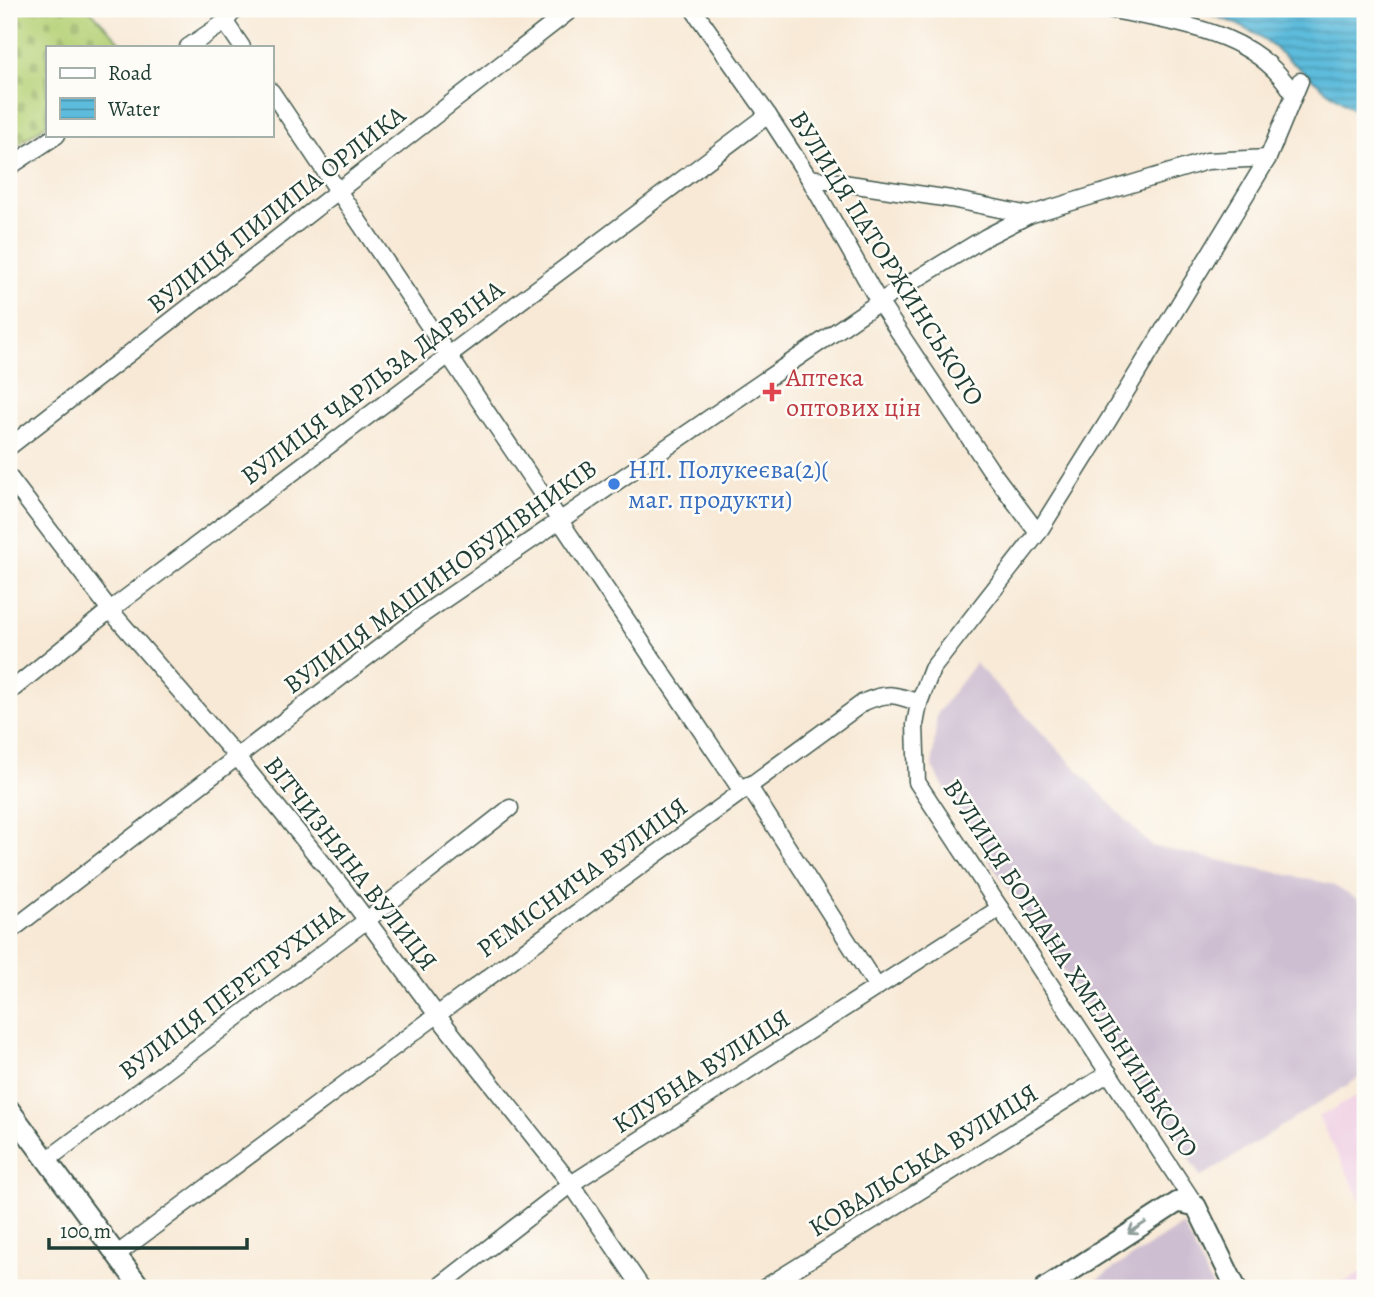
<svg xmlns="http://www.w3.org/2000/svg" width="1374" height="1297" font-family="Alegreya,serif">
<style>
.built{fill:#f0d0e4}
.industrial{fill:#cebed1}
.cemetery{fill:url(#cemetery-stones);stroke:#6a8756;stroke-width:2}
.water{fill:url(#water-rules);stroke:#3e7c88;stroke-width:2}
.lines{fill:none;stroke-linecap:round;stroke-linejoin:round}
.minor-casing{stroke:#40574c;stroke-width:19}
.tertiary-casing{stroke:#40574c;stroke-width:23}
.minor{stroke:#fff;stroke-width:16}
.tertiary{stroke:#fff;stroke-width:19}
.oneway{stroke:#8f9e9a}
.health-dot{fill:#e0444e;stroke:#fdfcf7;stroke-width:2.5}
.shop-dot{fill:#3f7fe0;stroke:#fdfcf7;stroke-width:2.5}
.labels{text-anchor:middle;stroke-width:5;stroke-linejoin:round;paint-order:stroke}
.street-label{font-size:26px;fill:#1f3d34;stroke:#fdfcf7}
.health-label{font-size:26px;fill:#be3a42;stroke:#fdfcf7;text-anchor:start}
.shop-label{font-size:26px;fill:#366cbe;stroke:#fdfcf7;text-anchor:start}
</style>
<defs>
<pattern id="cemetery-stones" width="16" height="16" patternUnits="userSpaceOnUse" patternTransform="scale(1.75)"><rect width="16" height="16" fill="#b5d177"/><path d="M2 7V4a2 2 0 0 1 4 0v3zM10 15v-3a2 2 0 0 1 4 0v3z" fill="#9bb468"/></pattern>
<pattern id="water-rules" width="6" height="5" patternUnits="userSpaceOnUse" patternTransform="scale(1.75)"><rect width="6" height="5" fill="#5dbbdb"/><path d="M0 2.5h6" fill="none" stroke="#4c99b2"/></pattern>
</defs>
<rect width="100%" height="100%" fill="#fdfcf7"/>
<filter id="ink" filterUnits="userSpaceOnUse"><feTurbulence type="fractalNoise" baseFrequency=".0143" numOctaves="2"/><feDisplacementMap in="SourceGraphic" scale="14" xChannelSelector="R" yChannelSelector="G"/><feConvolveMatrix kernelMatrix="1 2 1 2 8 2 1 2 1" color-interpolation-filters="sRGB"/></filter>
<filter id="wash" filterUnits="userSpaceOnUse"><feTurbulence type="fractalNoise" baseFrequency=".00686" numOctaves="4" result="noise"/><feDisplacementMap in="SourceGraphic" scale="28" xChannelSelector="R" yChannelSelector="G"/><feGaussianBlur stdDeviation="1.57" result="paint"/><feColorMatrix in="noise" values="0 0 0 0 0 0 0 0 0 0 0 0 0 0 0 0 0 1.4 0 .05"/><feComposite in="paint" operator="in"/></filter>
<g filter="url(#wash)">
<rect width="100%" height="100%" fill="#f8e9d6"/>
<g class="built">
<path d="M1365,1092V1208L1318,1117Z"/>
<path d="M1365,1271V1288H1331Z"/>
</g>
<g class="industrial">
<path d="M975,663L1151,846L1331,884L1365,904V1074L1201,1177L1136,1077L1001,879L932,767L937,714Z"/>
<path d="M1183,1225L1213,1288H1083L1182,1225Z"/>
</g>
<path class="cemetery" d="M9,9H89L125,47H47V124L9,151Z"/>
<path class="water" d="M1194,9H1365V117L1326,90L1261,37L1235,23Z"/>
</g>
<g filter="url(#ink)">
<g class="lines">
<defs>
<g id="minor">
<path d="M693,9L768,115L809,178L879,302L990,469L1038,533"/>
<path d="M1108,9C1175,23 1256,30 1294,95"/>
<path d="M225,22L242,47"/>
<path d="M188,47L225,22L235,9"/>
<path d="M271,91L741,790"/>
<path d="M9,167L57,135"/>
<path d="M809,178L951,199L1029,215"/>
<path d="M9,447L572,9"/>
<path d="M9,477L110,610L237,757L342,887L437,1015L571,1184L642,1288"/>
<path d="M9,692L110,610L768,115"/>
<path d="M748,785L877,987"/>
<path d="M9,932L422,615L879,302L986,237L1029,215L1207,161L1268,158"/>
<path d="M47,1160L367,920L510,808"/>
<path d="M1196,1206L917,782L915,725L919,703L932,669L1038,533L1108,421L1268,158L1300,81"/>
<path d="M116,1255L437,1015L864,702C888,692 895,694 919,703"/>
<path d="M437,1288L571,1184L1000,908"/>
<path d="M764,1288L1109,1073"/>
</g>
<g id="tertiary">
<path d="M9,1109L141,1288"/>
<path d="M1045,1288L1178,1202L1196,1206L1236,1288"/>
</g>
</defs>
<use href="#minor" class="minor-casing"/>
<use href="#tertiary" class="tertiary-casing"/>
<use href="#minor" class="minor"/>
<use href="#tertiary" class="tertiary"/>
</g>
<defs><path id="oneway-shaft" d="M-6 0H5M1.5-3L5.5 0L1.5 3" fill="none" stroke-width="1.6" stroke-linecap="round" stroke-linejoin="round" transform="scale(1.75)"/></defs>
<use class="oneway" href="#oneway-shaft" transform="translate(1137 1228) rotate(147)"/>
</g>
<path class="health-dot" d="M768.5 381.5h7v7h7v7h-7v7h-7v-7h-7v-7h7z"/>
<circle class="shop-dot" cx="614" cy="484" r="7"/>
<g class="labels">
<g class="street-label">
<text transform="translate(276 209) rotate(-38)" y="9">ВУЛИЦЯ ПИЛИПА ОРЛИКА</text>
<text transform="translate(887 258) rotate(58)" y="9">ВУЛИЦЯ ПАТОРЖИНСЬКОГО</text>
<text transform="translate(372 382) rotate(-37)" y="9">ВУЛИЦЯ ЧАРЛЬЗА ДАРВІНА</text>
<text transform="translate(440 576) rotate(-36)" y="9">ВУЛИЦЯ МАШИНОБУДІВНИКІВ</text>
<text transform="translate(351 863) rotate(52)" y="9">ВІТЧИЗНЯНА ВУЛИЦЯ</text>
<text transform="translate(582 877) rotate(-36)" y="9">РЕМІСНИЧА ВУЛИЦЯ</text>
<text transform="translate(1071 968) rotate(57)" y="9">ВУЛИЦЯ БОГДАНА ХМЕЛЬНИЦЬКОГО</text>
<text transform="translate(231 991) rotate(-37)" y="9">ВУЛИЦЯ ПЕРЕТРУХІНА</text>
<text transform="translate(701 1071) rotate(-33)" y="9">КЛУБНА ВУЛИЦЯ</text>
<text transform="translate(923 1160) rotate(-32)" y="9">КОВАЛЬСЬКА ВУЛИЦЯ</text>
</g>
<g class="health-label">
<text x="786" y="386">Аптека<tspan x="786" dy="30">оптових цін</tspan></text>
</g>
<g class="shop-label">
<text x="628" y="478">НП. Полукеєва(2)(<tspan x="628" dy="30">маг. продукти)</tspan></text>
</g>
</g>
<rect width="1374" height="1297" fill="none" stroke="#fdfcf7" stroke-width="35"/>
<rect x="46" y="46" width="228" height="91" fill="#fdfcf7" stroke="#a4b0a9" stroke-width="2"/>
<rect x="60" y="68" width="35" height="10" fill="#ffffff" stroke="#a4b0a9" stroke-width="2"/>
<text x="108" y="80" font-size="21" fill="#1f3d34">Road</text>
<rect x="60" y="98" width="35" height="21" fill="url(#water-rules)" stroke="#a4b0a9" stroke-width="2"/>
<text x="108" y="116" font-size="21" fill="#1f3d34">Water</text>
<path d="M49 1238v10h198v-10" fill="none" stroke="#1f3d34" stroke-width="3.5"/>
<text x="60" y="1238" font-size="21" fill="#1f3d34" stroke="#fdfcf7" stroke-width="5" paint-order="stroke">100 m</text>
</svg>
